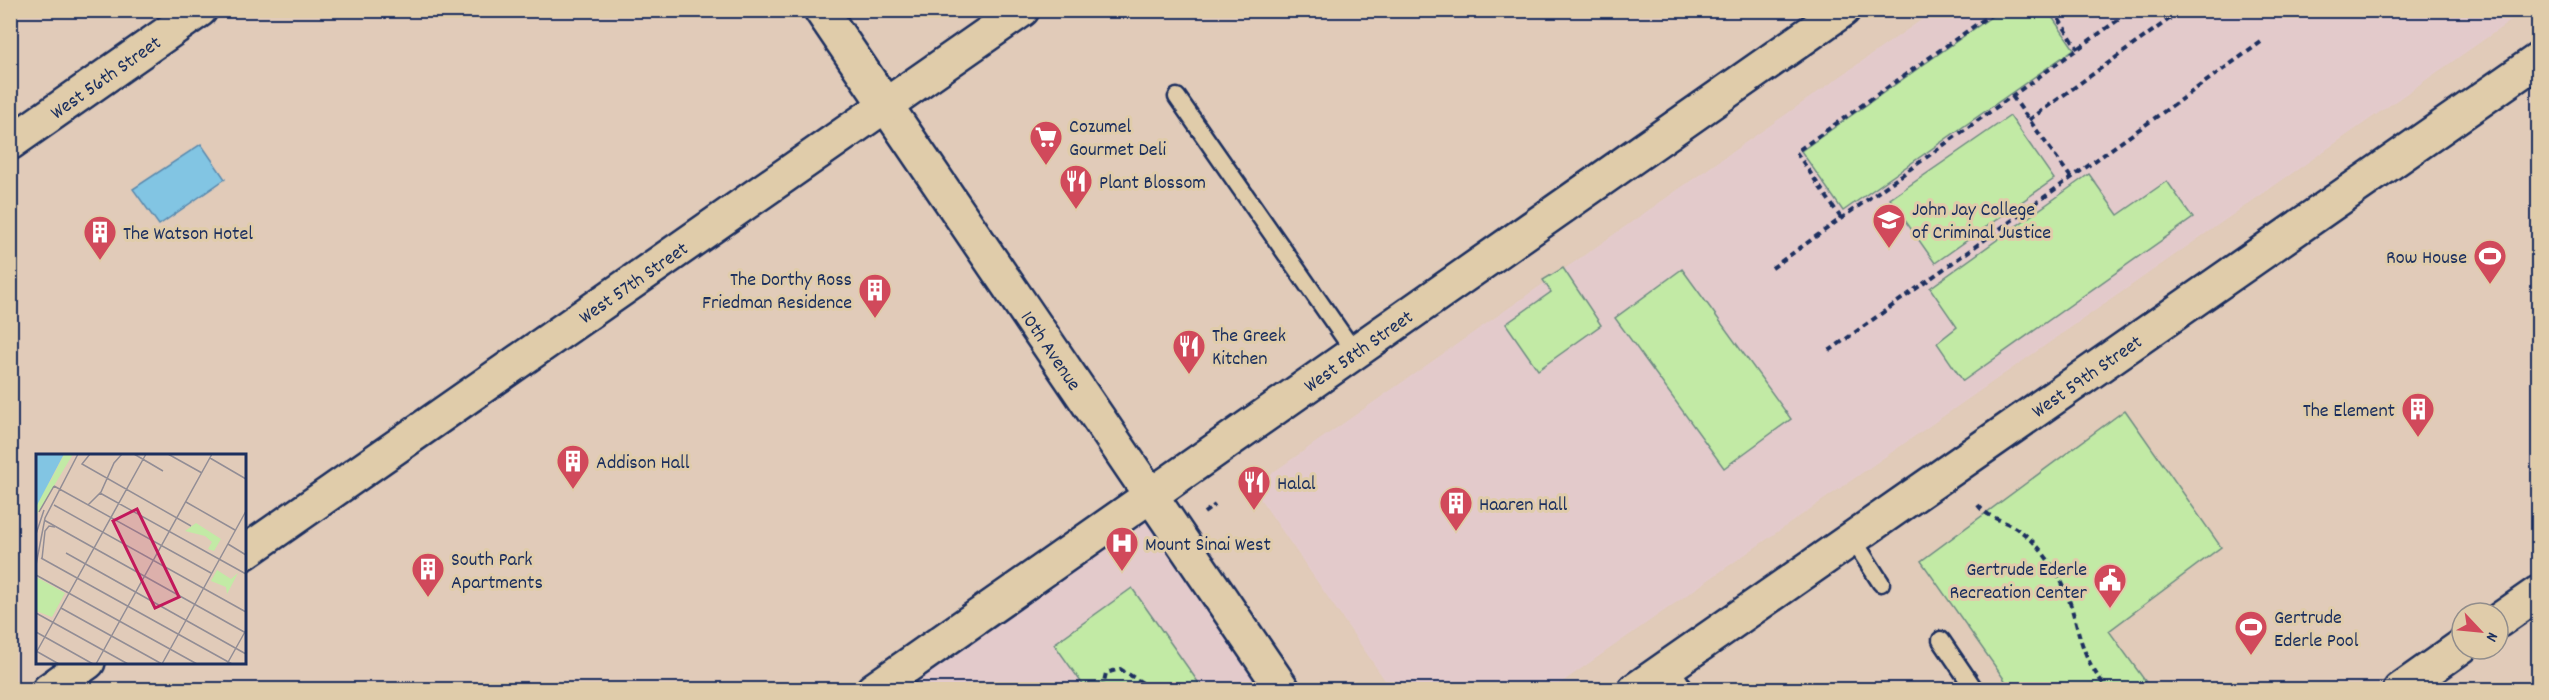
<svg xmlns="http://www.w3.org/2000/svg" width="2549" height="700" font-family="Dekko,sans-serif">
<style>
.built{fill:#e3cacb}
.green{fill:#c2eaa5;stroke:#6e8c82;stroke-width:1.5}
.water{fill:#82c5e3;stroke:#5989ae;stroke-width:1.5}
.lines{fill:none;stroke-linecap:round;stroke-linejoin:round}
.lane-casing{stroke:#1b2f5e;stroke-width:21}
.street-casing{stroke:#1b2f5e;stroke-width:38}
.secondary-casing{stroke:#1b2f5e;stroke-width:38}
.primary-casing{stroke:#1b2f5e;stroke-width:38}
.path{stroke:#1b2f5e;stroke-width:4;stroke-dasharray:6 4.5;stroke-linecap:butt}
.lane{stroke:#e0ccaa;stroke-width:16}
.street{stroke:#e0ccaa;stroke-width:33}
.secondary{stroke:#e0ccaa;stroke-width:33}
.primary{stroke:#e0ccaa;stroke-width:33}
.labels{text-anchor:middle;stroke-width:6;stroke-linejoin:round;paint-order:stroke}
.street-label{font-size:20px;fill:#1b2f5e;stroke:#e0ccaa}
.poi-label{font-size:20px;fill:#1b2f5e;stroke:#e0ccaa;text-anchor:start}
.inset-road{fill:none;stroke:#928d95;stroke-width:1.5}
.view{fill:#c2185b;fill-opacity:0.15;stroke:#c2185b;stroke-width:3}
.inset-edge{fill:none;stroke:#1b2f5e;stroke-width:3}
</style>
<rect width="100%" height="100%" fill="#e1cbb9"/>
<filter id="ink" filterUnits="userSpaceOnUse"><feTurbulence type="fractalNoise" baseFrequency=".0167" numOctaves="2"/><feDisplacementMap in="SourceGraphic" scale="12" xChannelSelector="R" yChannelSelector="G"/><feConvolveMatrix kernelMatrix="1 2 1 2 8 2 1 2 1" color-interpolation-filters="sRGB"/></filter>
<g filter="url(#ink)">
<g class="built">
<path d="M1934,11H2525L1552,689H1391L1252,487Z"/>
<path d="M1152,496L1283,690H873Z"/>
</g>
<g class="green">
<path d="M2001,10L2048,11L2074,49L1843,211L1801,151Z"/>
<path d="M2010,116L2054,179L1935,263L1890,199Z"/>
<path d="M2089,174L2118,215L2167,181L2193,218L1963,381L1937,343L1957,327L1930,288Z"/>
<path d="M1563,268L1601,325L1538,370L1506,324L1551,292L1543,280Z"/>
<path d="M1682,269L1791,419L1724,468L1615,318Z"/>
<path d="M2125,410L2221,547L2109,631L2151,689H2011L1921,561Z"/>
<path d="M1132,588L1203,689H1086L1054,644Z"/>
</g>
<path class="water" d="M201,144L225,179L159,225L133,189Z"/>
<g class="lines">
<defs>
<g id="lane">
<path d="M1177,97L1355,353"/>
<path d="M1852,538L1881,583"/>
<path d="M1941,640L1975,690"/>
<path d="M1669,665L1685,690"/>
</g>
<g id="street">
<path id="s1" d="M10,143L200,10"/>
</g>
<g id="secondary">
<path d="M2498,621L2538,593"/>
<path id="s2" d="M873,690L1843,10"/>
<path id="s3" d="M1635,690L2538,60"/>
<path d="M2400,690L2462,646"/>
</g>
<g id="primary">
<path id="s4" d="M821,10L1283,690"/>
<path id="s5" d="M244,553L1022,10"/>
<path d="M49,690L88,662"/>
</g>
</defs>
<use href="#lane" class="lane-casing"/>
<use href="#street" class="street-casing"/>
<use href="#secondary" class="secondary-casing"/>
<use href="#primary" class="primary-casing"/>
<g class="path">
<path d="M2053,10L2078,49"/>
<path d="M2056,15L2063,10"/>
<path d="M2012,96L2072,179"/>
<path d="M2029,120L2182,10"/>
<path d="M1841,218L1796,152L1997,10"/>
<path d="M1772,268L2132,10"/>
<path d="M1829,351L2264,40"/>
<path d="M1978,505C1988,519 2006,520 2020,531C2034,540 2045,555 2054,569C2081,609 2072,651 2109,690"/>
<path d="M1204,513L1215,505"/>
<path d="M1102,690L1106,673L1120,669L1154,690"/>
</g>
<use href="#lane" class="lane"/>
<use href="#street" class="street"/>
<use href="#secondary" class="secondary"/>
<use href="#primary" class="primary"/>
</g>
</g>
<defs>
<symbol id="supermarket-pin" viewBox="-11 -11 22 30"><path d="M0 17L-7.5 6A9.5 9.5 0 1 1 7.5 6Z" fill="#d1495b" stroke="#e0ccaa"/><path d="M-6-5.5h2.5l.6 2H6L4.5 2H-2.5L-4.4-4H-6ZM-1.5 3.2a1.3 1.3 0 1 0 .1 0ZM3 3.2a1.3 1.3 0 1 0 .1 0Z" fill="#fff"/></symbol>
<symbol id="restaurant-pin" viewBox="-11 -11 22 30"><path d="M0 17L-7.5 6A9.5 9.5 0 1 1 7.5 6Z" fill="#d1495b" stroke="#e0ccaa"/><path d="M-5-6h1v4h1v-4h1v4h1v-4h1v5L-1.5 .5V6h-2V.5L-5-1ZM5-6V6H3V1.5H1.5Q1.5-4 5-6Z" fill="#fff"/></symbol>
<symbol id="university-pin" viewBox="-11 -11 22 30"><path d="M0 17L-7.5 6A9.5 9.5 0 1 1 7.5 6Z" fill="#d1495b" stroke="#e0ccaa"/><path d="M0-5L7-2L0 1L-7-2ZM-4 1L0 2.5L4 1V4Q0 6-4 4Z" fill="#fff"/></symbol>
<symbol id="building-pin" viewBox="-11 -11 22 30"><path d="M0 17L-7.5 6A9.5 9.5 0 1 1 7.5 6Z" fill="#d1495b" stroke="#e0ccaa"/><path d="M-4-6H4V6H1V3H-1V6H-4ZM-2.5-4.3h1.7v1.8h-1.7ZM.8-4.3h1.7v1.8H.8ZM-2.5-1h1.7V.8h-1.7ZM.8-1h1.7V.8H.8Z" fill="#fff"/></symbol>
<symbol id="stadium-pin" viewBox="-11 -11 22 30"><path d="M0 17L-7.5 6A9.5 9.5 0 1 1 7.5 6Z" fill="#d1495b" stroke="#e0ccaa"/><path d="M0-5a6.5 5 0 1 0 0 10a6.5 5 0 1 0 0-10ZM-3.5-1.8h7v3.6h-7Z" fill="#fff"/></symbol>
<symbol id="hospital-pin" viewBox="-11 -11 22 30"><path d="M0 17L-7.5 6A9.5 9.5 0 1 1 7.5 6Z" fill="#d1495b" stroke="#e0ccaa"/><path d="M-5-5h3v3.5h4V-5h3V5h-3V1.5h-4V5h-3Z" fill="#fff"/></symbol>
<symbol id="civic-pin" viewBox="-11 -11 22 30"><path d="M0 17L-7.5 6A9.5 9.5 0 1 1 7.5 6Z" fill="#d1495b" stroke="#e0ccaa"/><path d="M-.6-6.5H3V-4.5H.6V-3L4-1V1h2V6H-6V1h2V-1L-.6-3ZM-1.2 2.5V6h2.4V2.5Z" fill="#fff"/></symbol>
</defs>
<g fill-rule="evenodd">
<use href="#supermarket-pin" x="1027" y="118" width="38" height="52"/>
<use href="#restaurant-pin" x="1057" y="162" width="38" height="52"/>
<use href="#university-pin" x="1870" y="201" width="38" height="52"/>
<use href="#building-pin" x="81" y="213" width="38" height="52"/>
<use href="#stadium-pin" x="2471" y="237" width="38" height="52"/>
<use href="#building-pin" x="856" y="271" width="38" height="52"/>
<use href="#restaurant-pin" x="1170" y="327" width="38" height="52"/>
<use href="#building-pin" x="2399" y="390" width="38" height="52"/>
<use href="#building-pin" x="554" y="442" width="38" height="52"/>
<use href="#restaurant-pin" x="1235" y="463" width="38" height="52"/>
<use href="#building-pin" x="1437" y="484" width="38" height="52"/>
<use href="#hospital-pin" x="1103" y="524" width="38" height="52"/>
<use href="#building-pin" x="409" y="550" width="38" height="52"/>
<use href="#civic-pin" x="2091" y="561" width="38" height="52"/>
<use href="#stadium-pin" x="2232" y="608" width="38" height="52"/>
</g>
<g class="labels">
<g class="street-label">
<text dy="7" stroke="none"><textPath href="#s1" startOffset="116">West 56th Street</textPath></text>
<text dy="7" stroke="none"><textPath href="#s5" startOffset="474">West 57th Street</textPath></text>
<text dy="7" stroke="none"><textPath href="#s4" startOffset="411">10th Avenue</textPath></text>
<text dy="7" stroke="none"><textPath href="#s2" startOffset="592">West 58th Street</textPath></text>
<text dy="7" stroke="none"><textPath href="#s3" startOffset="550">West 59th Street</textPath></text>
</g>
<g class="poi-label">
<text x="1069" y="132">Cozumel<tspan x="1069" dy="23">Gourmet Deli</tspan></text>
<text x="1099" y="188">Plant Blossom</text>
<text x="1912" y="215">John Jay College<tspan x="1912" dy="23">of Criminal Justice</tspan></text>
<text x="123" y="239">The Watson Hotel</text>
<text x="2467" y="263" text-anchor="end">Row House</text>
<text x="852" y="285" text-anchor="end">The Dorthy Ross<tspan x="852" dy="23">Friedman Residence</tspan></text>
<text x="1212" y="341">The Greek<tspan x="1212" dy="23">Kitchen</tspan></text>
<text x="2395" y="416" text-anchor="end">The Element</text>
<text x="596" y="468">Addison Hall</text>
<text x="1277" y="489">Halal</text>
<text x="1479" y="510">Haaren Hall</text>
<text x="1145" y="550">Mount Sinai West</text>
<text x="451" y="565">South Park<tspan x="451" dy="23">Apartments</tspan></text>
<text x="2087" y="575" text-anchor="end">Gertrude Ederle<tspan x="2087" dy="23">Recreation Center</tspan></text>
<text x="2274" y="623">Gertrude<tspan x="2274" dy="23">Ederle Pool</tspan></text>
</g>
</g>
<g transform="translate(36 454)">
<rect width="210" height="210" fill="#e1cbb9"/>
<path d="M28,0H37L0,62V20L14,28ZM160,69L185,85L178,97L172,95L176,88L169,82L149,77ZM181,116L195,125L202,119L191,140L190,133L175,127ZM0,123L29,139L16,163L0,157Z" fill="#c2eaa5"/>
<path d="M0,0H28L0,53Z" fill="#82c5e3"/>
<path class="inset-road" d="M54,0L46,10L155,72M98,0L127,17M132,0L166,19M174,4L210,25M18,32L175,119M64,39L210,120M150,48L199,76M18,51L210,158M52,51L65,38L78,9L86,0M3,58L18,32M8,66L210,179M0,80L8,56M192,90L210,101M30,99L210,200M5,104L196,210M6,105L9,77L13,72L19,73M0,111L9,64L42,0M0,121L161,210M25,154L126,210M0,159L92,210M0,178L57,210M0,197L23,210M0,199L110,0M60,210L176,0M126,210L210,57M191,210L210,176"/>
<path class="view" d="M101,55L143,143L119,154L77,67Z"/>
<rect width="210" height="210" class="inset-edge"/>
</g>
<rect width="2549" height="700" fill="none" stroke="#e0ccaa" stroke-width="36"/>
<rect x="18" y="18" width="2513" height="664" fill="none" stroke="#1b2f5e" stroke-width="2" filter="url(#ink)"/>
<g transform="translate(2480 631) rotate(116)"><circle r="28" fill="#e0ccaa" stroke="#918d8c" stroke-width="1.5"/>
<path d="M0-4.5L10 22L0 15L-10 22Z" fill="#d1495b"/>
<text y="-9" font-size="16" font-weight="bold" text-anchor="middle" fill="#1b2f5e">N</text>
</g>
</svg>
